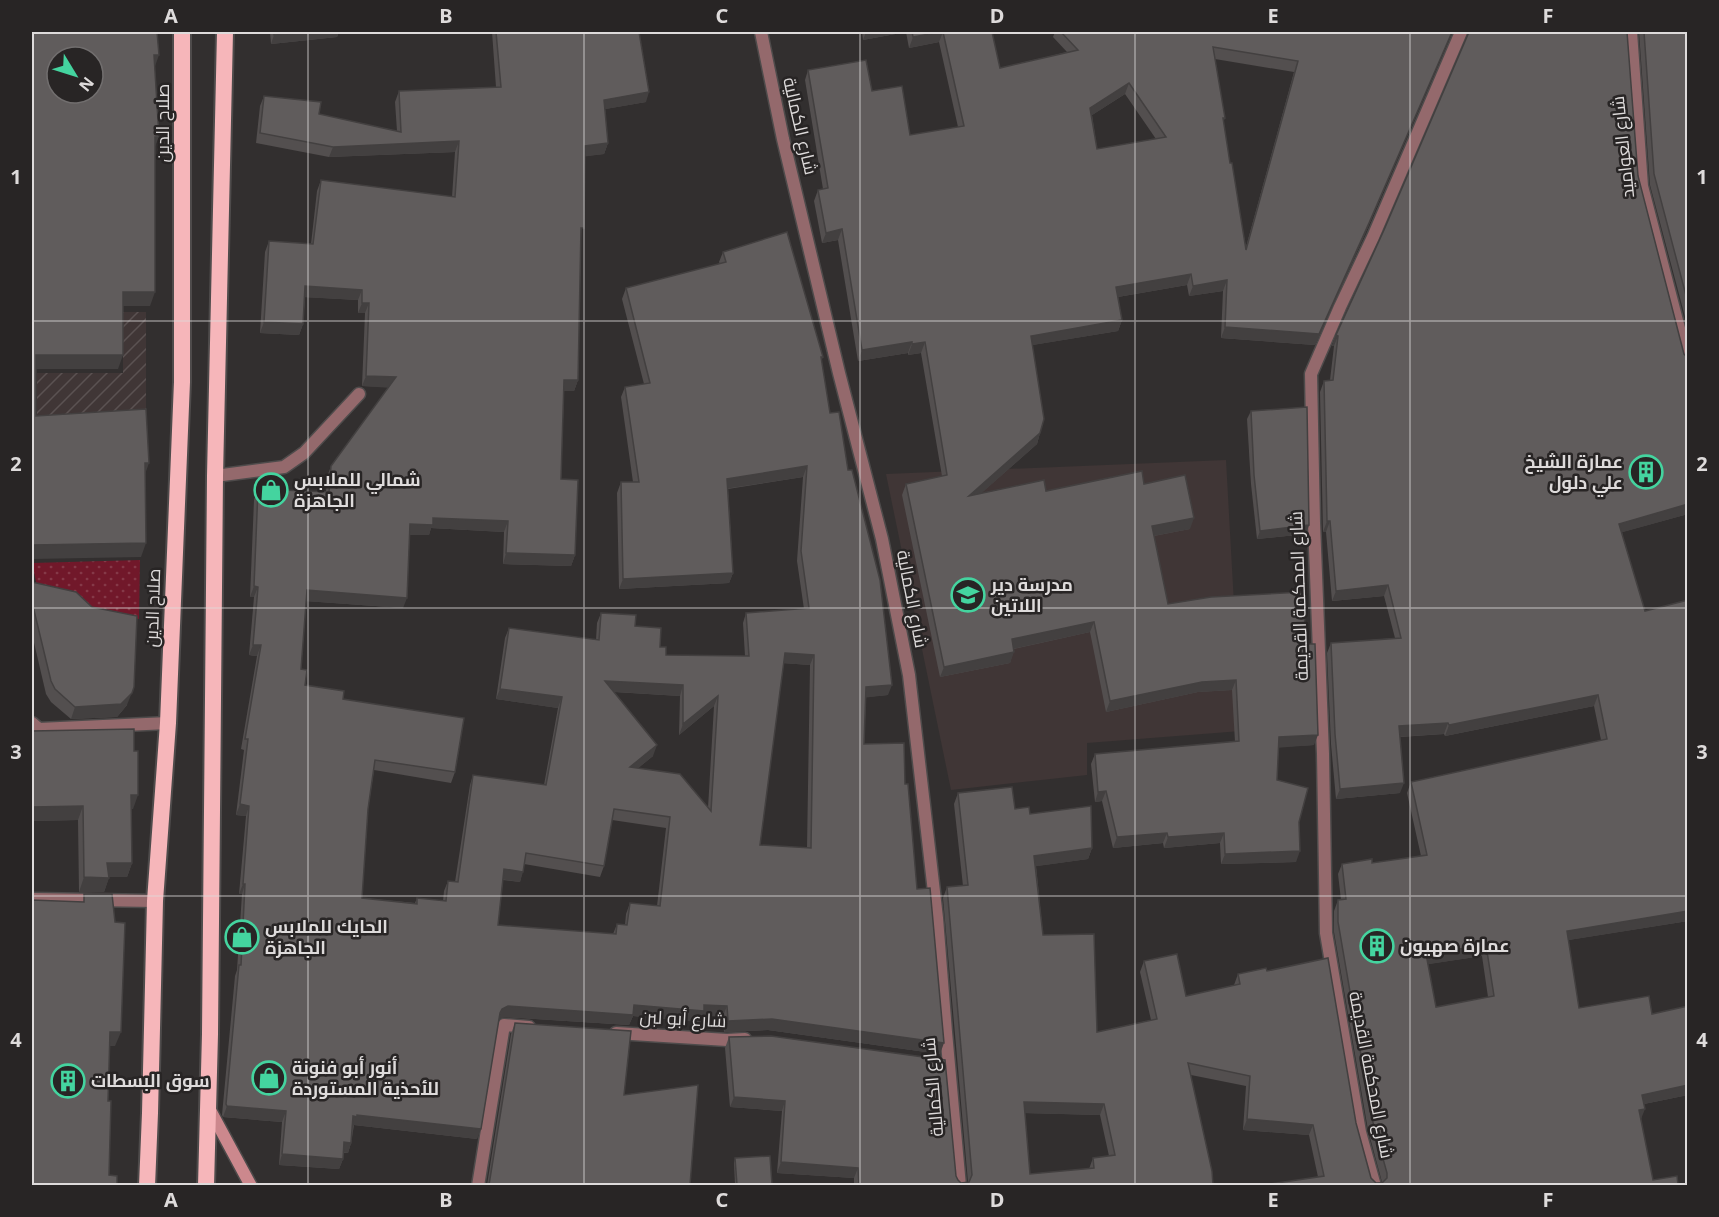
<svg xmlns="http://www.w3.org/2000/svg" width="1719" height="1217" font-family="'Noto Sans',Cairo,sans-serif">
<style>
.built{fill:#403636}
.industrial{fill:url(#industrial-furrows)}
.grass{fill:url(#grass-dots)}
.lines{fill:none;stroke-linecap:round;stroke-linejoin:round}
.minor-casing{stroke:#4e4b4b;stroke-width:15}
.secondary-casing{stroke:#4e4b4b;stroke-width:15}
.trunk-casing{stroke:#4e4b4b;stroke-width:20}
.minor{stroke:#94696c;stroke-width:12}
.secondary{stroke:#cc888d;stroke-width:12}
.trunk{stroke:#f6b6ba;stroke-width:16}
.wall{fill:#534f4f;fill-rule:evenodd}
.shaded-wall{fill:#434040}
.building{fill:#605c5c;stroke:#434040;stroke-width:1.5;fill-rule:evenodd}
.grid{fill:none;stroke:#dedbdb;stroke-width:1.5;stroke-opacity:0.55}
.labels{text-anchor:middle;stroke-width:5;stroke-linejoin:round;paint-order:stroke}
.street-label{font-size:18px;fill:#dedbdb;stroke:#282525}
.poi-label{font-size:18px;font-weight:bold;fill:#dedbdb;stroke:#282525;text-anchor:start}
.neatline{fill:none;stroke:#dedbdb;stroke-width:2}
.grid-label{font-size:20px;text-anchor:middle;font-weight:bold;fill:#dedbdb}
</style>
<defs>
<pattern id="industrial-furrows" width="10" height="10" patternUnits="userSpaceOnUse" patternTransform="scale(1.5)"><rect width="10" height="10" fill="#403636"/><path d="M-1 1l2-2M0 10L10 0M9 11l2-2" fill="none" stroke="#5b5252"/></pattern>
<pattern id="grass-dots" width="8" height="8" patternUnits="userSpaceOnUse" patternTransform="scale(1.5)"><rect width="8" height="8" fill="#71182a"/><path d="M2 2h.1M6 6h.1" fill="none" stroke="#853948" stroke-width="1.8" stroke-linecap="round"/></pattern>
</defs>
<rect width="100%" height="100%" fill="#322f2f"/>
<path class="built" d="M1226,460L1241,731L1087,743V775L951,790L886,474Z"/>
<path class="industrial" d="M123,312H146V422H37V373H123Z"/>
<path class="grass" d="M140,560L139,619L95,610L80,596L38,591L32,563Z"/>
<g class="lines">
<defs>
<g id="minor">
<path d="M761,32L783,139L839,373L882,539L909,675L937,918L946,1032L960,1186"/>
<path d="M1631,32L1642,186L1688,363"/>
<path d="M215,476L284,467L304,453L359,394"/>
<path d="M32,723L39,729L168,723"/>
<path d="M32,899L155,901"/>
<path d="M616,1033L727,1040L745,1039"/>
<path d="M478,1186L504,1025L529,1027"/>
<path d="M1375,1186L1360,1132L1326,933L1323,754L1314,523L1311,374L1340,307L1373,237L1461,32"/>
</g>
<path id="secondary" d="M209,1108L251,1186"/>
<g id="trunk">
<path d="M147,1186L150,1113L155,901L168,723L182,382V32"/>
<path d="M206,1186L210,1034L215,476L225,32"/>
</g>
</defs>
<use href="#minor" class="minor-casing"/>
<use href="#secondary" class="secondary-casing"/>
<use href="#trunk" class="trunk-casing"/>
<use href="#minor" class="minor"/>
<use href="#secondary" class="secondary"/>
<use href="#trunk" class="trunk"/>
</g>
<g class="wall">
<path d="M270,32H339L337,37L271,44Z"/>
<path d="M492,32H639L646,102L605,109L608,143L604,154L585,156L581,237L578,380L574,391H564L561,479L575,555L571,566L503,564L504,532L431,528L429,535H409L403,608L306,601L301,669L305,685L343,699L455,772L451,783L374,770L368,809L362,898L415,903L417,898L443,901L444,891L448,881L455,882L470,785L473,775L544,785L558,708L496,699L505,638L509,628L596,640L597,623L601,613L635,626L660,647L666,655L745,656L743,623L746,613L804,609L797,561L803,477L728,489L733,573L729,583L619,589L617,493L621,482H633L621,397L625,387L644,384L622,299L626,288L720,264L719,262L723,252L823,357L821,361L830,413L848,470L888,695L866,697L864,744L905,784L917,889L940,1054L768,1030L724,1032L723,1016H702L700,1022L633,1016L629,1025L504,1017L499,1019L477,1139L354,1125L351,1143L348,1153H343V1159L339,1169L279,1165L282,1122L223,1117L222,1115L235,976L237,970L242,894H239L246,816L236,815L244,750L241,749L257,656L249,655L254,597H250L254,500L258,489L326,492L327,477L331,466L389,387L362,386L365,313H358V300L305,297L303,324L299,335L260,333L265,252L269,241L311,244L317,191L321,180L452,197L455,152L329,157L256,143L260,106L264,96L319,114L397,131L395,102L399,91L496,87ZM783,663L810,665L807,848L760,845ZM614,692L680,696L679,735L714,706L708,808L638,768L653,756ZM612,820L666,828L657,906L630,903L626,914L625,925L617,924L613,934L498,925L503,880L520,882L524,864L600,877L604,866Z"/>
<path d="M862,32H992L1000,68L1067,52L1053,37L1055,32H1452L1365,234L1315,345L1221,338L1223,291L1189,296L1187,285L1118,297L1122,320L1118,331L1032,345L1040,433L1037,444L980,494L1046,491L1144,484L1190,529L1154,536L1168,604L1306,644L1314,745L1278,747L1277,780L1299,822L1296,862L1221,864L1220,843L1164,848L1163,843L1113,848L1102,801L1095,802L1091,764L1095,754L1235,742L1232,690L1198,692L1106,712L1090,632L1014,649L1010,663L940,677L902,495L906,484L942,476L921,353L908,355V353L858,361L838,240L822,243L814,201L818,190L823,189L805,80L808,70L872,91L910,135L958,127L939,42L909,48L906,32L863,40ZM1215,59L1294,72L1246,247L1230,163L1223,122L1225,118ZM1125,94L1156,139L1097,149L1092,115Z"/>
<path d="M1468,32H1627L1638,176L1684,354L1688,358V514L1622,532L1688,921L1568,940L1579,1008L1652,1014L1688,1006V1095L1644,1104L1641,1119L1653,1180L1678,1185H1263L1318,1177L1309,1135L1243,1130L1246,1086L1191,1075L1213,1185H854V1178L777,1173L782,1111L730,1107L725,1048L729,1037L956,1176L958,1180L961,1183L968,1182L943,898L947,887L963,886L954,804L958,793L1030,814L1092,848L1088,859L1036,866L1043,935L1097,1032L1151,1020L1140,972L1144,961L1186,996L1234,985L1238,974L1267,971L1356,1123L1371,1178L1376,1183L1382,1182L1368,1130L1334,932V911L1338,900H1341L1338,874L1342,864L1372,863L1421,856L1407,793L1411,782L1601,740L1594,706L1445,736L1444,734L1400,737V793L1336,799L1331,744L1327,653L1331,643L1395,638L1384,596L1332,601L1326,532H1323L1320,392L1324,381L1330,380L1334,346H1332L1336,335L1384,230L1468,34ZM1482,956L1488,997L1436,1007L1428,964ZM1025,1113L1100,1115L1109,1156L1093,1158L1089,1169L1030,1174Z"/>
<path d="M1639,32H1688V328L1650,185Z"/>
<path d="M1251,411L1309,525L1306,534L1257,539L1251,484L1247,419Z"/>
<path d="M32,582L127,705L117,717L71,719L51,702L46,694L32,634Z"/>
<path d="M32,731L133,809H131L132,863L127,877H109L104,892H79L78,820L32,821Z"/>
<path d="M515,1023L624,1095L690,1185H487L511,1034Z"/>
<path d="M735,1158L772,1185H735L734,1163Z"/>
</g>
<g class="shaded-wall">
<path d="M312,32H339L337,37L271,44L274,35Z"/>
<path d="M866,32H906L863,40Z"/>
<path d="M943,32L939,42L909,48L913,37Z"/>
<path d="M1452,32L1365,234L1315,345L1221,338L1225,327Z"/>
<path d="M154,55H159L154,69Z"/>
<path d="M1129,83L1125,94L1086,119L1090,108Z"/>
<path d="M649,92L646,102L600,110L604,100Z"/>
<path d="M155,137H159L153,151Z"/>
<path d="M459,141L455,152L329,157L333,147Z"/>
<path d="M608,143L604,154L581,157L585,146Z"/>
<path d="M842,229L838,240L822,243L826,233Z"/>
<path d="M1191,274L1187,285L1112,298L1116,287Z"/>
<path d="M1227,280L1223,291L1189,296L1193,286Z"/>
<path d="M305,286L362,290L358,300L301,297Z"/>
<path d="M123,292H155L150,306H118Z"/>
<path d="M362,303H369L365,313H358Z"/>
<path d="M1122,320L1118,331L1027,346L1031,336Z"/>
<path d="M264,322L303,324L299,335L260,333Z"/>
<path d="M1336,335L1338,336L1334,346H1332Z"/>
<path d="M912,342L908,353L858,361L862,350Z"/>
<path d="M925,342L921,353L908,355L912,344Z"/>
<path d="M36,355H123L118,369H32Z"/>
<path d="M366,376L396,377L392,388L362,386Z"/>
<path d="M564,380H578L574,391H561Z"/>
<path d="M1040,433L1037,444L966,507L969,496Z"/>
<path d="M145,463H149L144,477Z"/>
<path d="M807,466L803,477L724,489L727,479Z"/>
<path d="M1688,504V514L1616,534L1619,524Z"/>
<path d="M433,518L508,521L504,532L431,528L429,535H406L410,524Z"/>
<path d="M1194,518L1190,529L1148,537L1152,526Z"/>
<path d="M1327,521H1330L1326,532H1323Z"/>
<path d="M1309,525L1306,534L1257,539L1260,531Z"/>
<path d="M146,543L141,557L32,559V545Z"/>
<path d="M506,553L575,555L571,566L503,564Z"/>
<path d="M733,573L729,583L619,589L623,579Z"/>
<path d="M1388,585L1384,596L1332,601L1336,591Z"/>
<path d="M254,586L258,587L254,597H250Z"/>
<path d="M307,590L407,598L403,608L304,601Z"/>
<path d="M1094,622L1090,632L1008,650L1012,639Z"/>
<path d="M253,645H261L257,656L249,655Z"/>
<path d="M1014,652L1010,663L940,677L944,667Z"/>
<path d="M785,653L814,655L810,665L781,663Z"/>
<path d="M1236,680L1232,690L1198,692L1106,712L1110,701L1202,682Z"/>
<path d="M605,681L683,685L680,696L601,691Z"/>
<path d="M892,685L888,695L862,698L866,687Z"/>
<path d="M134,687L127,705L117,717L71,719L75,707Z"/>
<path d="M500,689L562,697L558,708L496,699Z"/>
<path d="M1598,695L1594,706L1445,736L1449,725Z"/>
<path d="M718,696L714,706L679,735L683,724Z"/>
<path d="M1448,723L1444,734L1395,737L1399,726Z"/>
<path d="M1318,735L1314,745L1275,748L1279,737Z"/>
<path d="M657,745L653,756L626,778L630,767Z"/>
<path d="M1404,783L1400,793L1336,799L1340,789Z"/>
<path d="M1106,791L1102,801L1095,802L1098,792Z"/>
<path d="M131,795H138L133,809H126Z"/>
<path d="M240,804L249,806L246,816L236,815Z"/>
<path d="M83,806L78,820L32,821V807Z"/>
<path d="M1167,833L1163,843L1113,848L1117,837Z"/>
<path d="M1224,833L1220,843L1164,848L1168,837Z"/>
<path d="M1092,848L1088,859L1031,867L1034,856Z"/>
<path d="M1300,851L1296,862L1221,864L1225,854Z"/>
<path d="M107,863H132L127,877H102Z"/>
<path d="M504,869L523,872L520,882L500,879Z"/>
<path d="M84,877L109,878L104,892H79Z"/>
<path d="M243,884H245L242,894H239Z"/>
<path d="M1688,911V921L1563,941L1567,931Z"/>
<path d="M1486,945L1482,956L1423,965L1426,954Z"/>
<path d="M634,1005L727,1006L723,1016H702L700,1022L633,1016L629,1025L504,1017L498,1020L502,1009L508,1006Z"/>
<path d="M772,1019L944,1043L940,1054L768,1030L724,1032L728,1021Z"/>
<path d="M110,1032H121L115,1046H105Z"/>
<path d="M1688,1085V1095L1639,1105L1642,1095Z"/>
<path d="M734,1097L785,1101L782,1111L730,1107Z"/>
<path d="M1024,1102L1104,1104L1100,1115L1020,1113Z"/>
<path d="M227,1106L286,1111L282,1122L223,1117Z"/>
<path d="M1645,1109L1641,1119L1639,1110Z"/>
<path d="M357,1115L481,1129L477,1139L354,1125L353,1127V1116Z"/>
<path d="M1247,1119L1313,1125L1309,1135L1243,1130Z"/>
<path d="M344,1142L351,1143L348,1153L340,1152Z"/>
<path d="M282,1154L343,1159L339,1169L279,1165Z"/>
<path d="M781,1162L858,1168L854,1178L777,1173Z"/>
</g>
<g class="building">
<path d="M32,32H157L159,55H154L159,137H155V292H123V355H36V416L146,409L149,463H145L146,543L32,545ZM57,57H93V93H57Z"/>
<path d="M274,32H312L274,35Z"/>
<path d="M496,32H639L649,92L604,100L608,143L585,146L584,228H581L578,380H564L561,479L578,480L575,555L506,553L508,521L433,518V525L410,524L407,598L307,590L301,669L307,670L305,685L344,691L343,699L464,718L455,772L375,760L368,809L362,898L417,904V898L446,901L448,881L458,882L473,775L546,785L562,697L500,689L509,628L599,640L601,613L636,615L635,626L661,628L660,647H666V655L749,656L746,613L809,608L801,551L807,466L727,479L733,573L623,579L621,482H639L625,387L650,383L626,288L726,262L723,252L787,232L823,357H821L830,413L839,412L848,470H852L880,580L892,685L866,687L864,744L904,743L905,784H908L917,889L930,888L944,1043L772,1019L728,1021L727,1006L704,1005V1011L634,1005L633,1015L508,1006L502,1009L500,1013L481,1129L357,1115V1117L353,1116L351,1143L344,1142L343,1159L282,1154L286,1111L227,1106L226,1104L239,965H241L245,884H243L249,806L240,804L248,739H245L261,645H253L258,587L254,586L258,489L329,492L331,466L396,377L366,376L369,303H362V290L305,286L303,324L264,322L269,241L313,244L321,180L455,197L459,141L333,147L260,133L264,96L321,102L319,114L401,132L399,91L501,87ZM785,653L814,655L811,848L760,845ZM605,681L683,685V724L718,696L711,811L680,774L630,767L657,745ZM614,809L670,817L660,906L630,903L627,925L617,924L616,934L498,925L504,869L523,872L526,853L604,866Z"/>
<path d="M912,32H940L913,37Z"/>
<path d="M943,32H992L1000,68L1078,50L1061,32H1452L1369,223L1319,334L1225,327L1227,280L1193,286L1191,274L1116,287L1122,320L1031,336L1044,419L1040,433L969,496L1044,480L1046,491L1142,471L1144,484L1185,475L1194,518L1152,526L1168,604L1211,597L1303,592L1306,644H1315L1318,735L1279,737L1277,780L1308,788L1299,822L1300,851L1225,854L1224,833L1168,837L1167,833L1117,837L1106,791L1098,792L1095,754L1239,741L1236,680L1202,682L1110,701L1094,622L1012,639L1014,652L944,667L906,484L947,475L925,342L912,344V342L862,350L842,229L826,233L818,190L828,188L808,70L866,60L872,91L902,86L910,135L964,126ZM1213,47L1298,61L1246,250L1232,163H1230L1223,118H1225ZM1129,83L1166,137L1097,149L1090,108Z"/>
<path d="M1469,32H1627L1638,176L1684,354L1688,358V504L1619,524L1645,611L1688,600V911L1567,931L1579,1008L1649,996L1652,1014L1688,1006V1085L1642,1095L1645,1109L1639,1110L1653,1180L1677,1176L1678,1185H1263L1324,1176L1313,1125L1247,1119L1250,1076L1188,1063L1212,1171L1213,1185H859L858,1168L781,1162L785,1101L734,1097L729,1037L771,1036L945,1060L956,1176L958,1180L961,1183L969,1182L972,1175L947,887L968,885L958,793L1012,787L1015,809L1029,807L1030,814L1091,806L1092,848L1034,856L1043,935L1094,934L1097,1032L1157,1019L1144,961L1177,954L1186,996L1240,984L1238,974L1266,968L1267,971L1328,958L1356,1123L1371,1178L1376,1183H1382L1387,1178V1173L1372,1119L1338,922V900L1346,899L1342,864L1372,859V863L1427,855L1411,782L1607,739L1598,695L1449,725L1448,723L1399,726L1404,783L1340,789L1335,734L1331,643L1401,638L1388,585L1336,591L1330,521H1327L1324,381L1333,380L1338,336L1336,335L1384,230ZM1486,945L1494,996L1436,1007L1426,954ZM1024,1102L1104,1104L1115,1155L1093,1158L1094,1168L1030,1174Z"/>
<path d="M1644,32H1688V303L1654,174Z"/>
<path d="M1307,407L1309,525L1260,531L1254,475L1251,411Z"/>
<path d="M32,582L76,592L92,607L137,616L134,687L132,693L121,704L75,707L55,689L51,681L32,602Z"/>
<path d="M134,729V751H138V795H131L132,863H107L109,878L84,877L83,806L32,807V731Z"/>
<path d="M84,894H112L115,922L125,923L121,1032H110L108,1101H111L109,1175L117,1176V1185H32V900L84,902Z"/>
<path d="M515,1023L631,1031L624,1095L698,1085L690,1185H489Z"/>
<path d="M770,1156L772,1185H737L735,1158Z"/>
</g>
<path class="grid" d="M308,32V1186M584,32V1186M860,32V1186M1135,32V1186M1410,32V1186M32,321H1688M32,608H1688M32,896H1688"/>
<defs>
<symbol id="building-ring" viewBox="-11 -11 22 22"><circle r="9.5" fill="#282525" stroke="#44d49f" stroke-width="1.5"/><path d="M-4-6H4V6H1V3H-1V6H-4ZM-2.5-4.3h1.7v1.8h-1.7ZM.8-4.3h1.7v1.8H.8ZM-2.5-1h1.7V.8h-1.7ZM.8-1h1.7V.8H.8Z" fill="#44d49f"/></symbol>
<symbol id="shop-ring" viewBox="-11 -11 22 22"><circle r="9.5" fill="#282525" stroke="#44d49f" stroke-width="1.5"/><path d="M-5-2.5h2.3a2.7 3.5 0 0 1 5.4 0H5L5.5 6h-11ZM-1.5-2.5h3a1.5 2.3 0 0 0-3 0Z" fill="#44d49f"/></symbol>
<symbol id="school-ring" viewBox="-11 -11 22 22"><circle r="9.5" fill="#282525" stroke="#44d49f" stroke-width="1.5"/><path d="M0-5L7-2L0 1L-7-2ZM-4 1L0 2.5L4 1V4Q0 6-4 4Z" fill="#44d49f"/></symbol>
</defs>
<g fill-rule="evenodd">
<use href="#building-ring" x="1627" y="453" width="38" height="38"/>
<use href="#shop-ring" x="252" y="471" width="38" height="38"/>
<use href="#school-ring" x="949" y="576" width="38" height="38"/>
<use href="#shop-ring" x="223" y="918" width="38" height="38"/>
<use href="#building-ring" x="1358" y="927" width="38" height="38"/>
<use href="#shop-ring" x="250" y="1059" width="38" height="38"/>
<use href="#building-ring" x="49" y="1062" width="38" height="38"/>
</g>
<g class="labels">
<g class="street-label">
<text transform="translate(163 123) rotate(-90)" y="6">صلاح الدين</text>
<text transform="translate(800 126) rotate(77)" y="6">شارع الكمالية</text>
<text transform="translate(1623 147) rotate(-96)" y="6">شارع العواميد</text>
<text transform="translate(1299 596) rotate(-92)" y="6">شارع المحكمة القديمة</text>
<text transform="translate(912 599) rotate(79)" y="6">شارع الكمالية</text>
<text transform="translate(153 608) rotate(-88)" y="6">صلاح الدين</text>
<text transform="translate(683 1019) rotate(3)" y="6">شارع أبو لبن</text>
<text transform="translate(1371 1075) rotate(79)" y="6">شارع المحكمة القديمة</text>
<text transform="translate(933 1087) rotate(-95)" y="6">شارع الكمالية</text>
</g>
<g class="poi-label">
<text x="1623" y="468" text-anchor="end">عمارة الشيخ<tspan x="1623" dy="21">علي دلول</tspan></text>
<text x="294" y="486">شمالي للملابس<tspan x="294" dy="21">الجاهزة</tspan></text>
<text x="991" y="591">مدرسة دير<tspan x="991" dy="21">اللاتين</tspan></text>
<text x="265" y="933">الحايك للملابس<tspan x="265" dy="21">الجاهزة</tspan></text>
<text x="1400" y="952">عمارة صهيون</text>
<text x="292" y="1074">أنور أبو فنونة<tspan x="292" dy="21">للأحذية المستوردة</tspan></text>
<text x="91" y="1087">سوق البسطات</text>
</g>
</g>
<rect width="1719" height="1217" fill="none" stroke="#282525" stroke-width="66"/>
<g transform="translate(75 75) rotate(128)"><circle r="28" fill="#282525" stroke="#716e6e" stroke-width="1.5"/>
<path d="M0-4.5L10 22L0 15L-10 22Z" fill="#44d49f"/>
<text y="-9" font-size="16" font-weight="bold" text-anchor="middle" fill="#dedbdb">N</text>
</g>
<rect x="33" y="33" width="1653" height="1151" class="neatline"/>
<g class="grid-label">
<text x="171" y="23">A</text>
<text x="446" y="23">B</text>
<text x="722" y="23">C</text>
<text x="997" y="23">D</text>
<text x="1273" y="23">E</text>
<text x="1548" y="23">F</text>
<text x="16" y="184">1</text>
<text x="1702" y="184">1</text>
<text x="16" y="471">2</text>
<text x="1702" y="471">2</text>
<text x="16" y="759">3</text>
<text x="1702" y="759">3</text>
<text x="16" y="1047">4</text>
<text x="1702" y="1047">4</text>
<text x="171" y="1207">A</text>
<text x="446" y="1207">B</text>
<text x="722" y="1207">C</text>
<text x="997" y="1207">D</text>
<text x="1273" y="1207">E</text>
<text x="1548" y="1207">F</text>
</g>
</svg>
